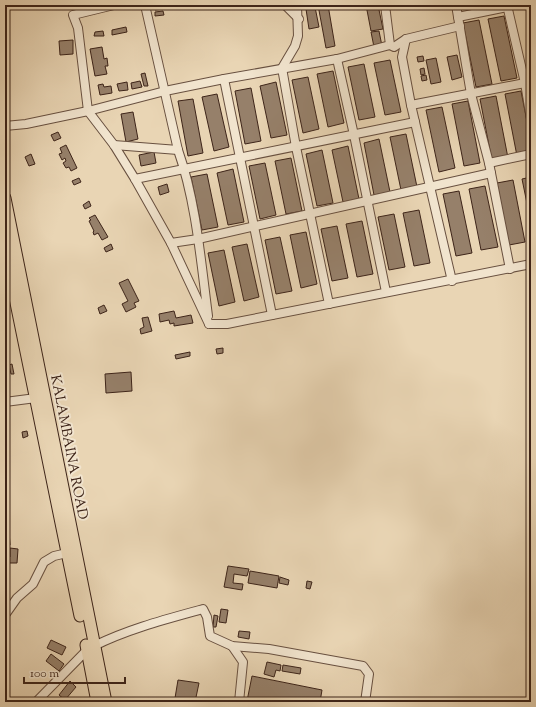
<svg xmlns="http://www.w3.org/2000/svg" width="536" height="707" font-family="'Sorts Mill Goudy',serif">
<style>
.building{fill:#96806a;stroke:#3d2419}
.lines{fill:none;stroke-linecap:round;stroke-linejoin:round}
.minor-casing{stroke:#685040;stroke-width:10}
.major-casing{stroke:#3d2419;stroke-width:13}
.minor{stroke:#f1e4ce;stroke-width:8}
.major{stroke:#e9d5b4;stroke-width:11}
.labels{text-anchor:middle;stroke-width:4;stroke-linejoin:round;paint-order:stroke}
.street-label{font-size:14px;fill:#3d2419;stroke:#f1e4ce}
</style>
<rect width="100%" height="100%" fill="#e9d5b4"/>
<filter id="stains"><feTurbulence type="fractalNoise" baseFrequency=".005" numOctaves="4"/><feColorMatrix values="0 0 0 0 .2 0 0 0 0 .09 0 0 0 0 .02 0 0 0 .5 -.17"/></filter>
<radialGradient id="worn" r=".72"><stop offset=".6" stop-color="#630" stop-opacity="0"/><stop offset="1" stop-color="#630" stop-opacity=".3"/></radialGradient>
<g class="building">
<path d="M164,5V9L155,10L154,6Z"/>
<path d="M318,5H328L335,46L326,48Z"/>
<path d="M366,5H378L383,29L371,31Z"/>
<path d="M315,7L319,27L309,29L306,9Z"/>
<path d="M163,11L164,15L155,16V12Z"/>
<path d="M504,16L517,78L501,81L488,19Z"/>
<path d="M479,20L492,84L476,87L463,23Z"/>
<path d="M126,27L127,32L112,35V30Z"/>
<path d="M103,31L104,36H94L95,32Z"/>
<path d="M379,31L382,46L374,47L371,32Z"/>
<path d="M73,40V54L60,55L59,41Z"/>
<path d="M102,47L104,59L107,58L108,66H105L107,74L95,76L90,49Z"/>
<path d="M457,55L462,77L452,80L447,57Z"/>
<path d="M423,56L424,61L418,62L417,57Z"/>
<path d="M436,58L441,82L431,84L426,60Z"/>
<path d="M390,60L401,112L385,115L374,63Z"/>
<path d="M364,64L375,117L359,120L348,67Z"/>
<path d="M424,68L425,74L421,75L420,69Z"/>
<path d="M333,71L344,123L328,127L317,74Z"/>
<path d="M145,73L148,86H144L141,74Z"/>
<path d="M426,75L427,80L422,81L421,76Z"/>
<path d="M308,77L319,129L303,133L292,80Z"/>
<path d="M140,81L142,87L132,89L131,83Z"/>
<path d="M127,82L128,90L119,91L117,84Z"/>
<path d="M276,82L287,135L271,138L260,86Z"/>
<path d="M103,84L104,87L111,86L112,93L100,95L98,85Z"/>
<path d="M251,88L261,141L245,144L235,91Z"/>
<path d="M521,91L531,142V153L517,156L505,94Z"/>
<path d="M217,94L229,147L214,151L202,97Z"/>
<path d="M496,96L508,158L492,161L480,99Z"/>
<path d="M193,99L203,153L188,156L178,101Z"/>
<path d="M468,101L480,163L464,166L452,104Z"/>
<path d="M442,107L455,168L439,172L426,110Z"/>
<path d="M133,112L138,139L126,142L121,114Z"/>
<path d="M58,132L61,138L54,141L51,135Z"/>
<path d="M406,134L417,187L401,190L390,137Z"/>
<path d="M379,139L390,192L374,195L364,143Z"/>
<path d="M66,145L77,168L71,171L69,167L66,168L63,163L66,161L65,158L62,160L59,154L62,153L60,148Z"/>
<path d="M348,146L359,199L343,202L332,150Z"/>
<path d="M322,150L333,203L317,206L306,154Z"/>
<path d="M154,152L156,163L141,166L139,155Z"/>
<path d="M31,154L35,164L29,166L25,157Z"/>
<path d="M291,158L302,211L286,214L275,161Z"/>
<path d="M265,163L276,215L260,219L249,166Z"/>
<path d="M233,169L244,222L228,225L217,173Z"/>
<path d="M207,174L218,227L202,230L191,177Z"/>
<path d="M531,177V223L522,179Z"/>
<path d="M79,178L81,182L74,185L72,181Z"/>
<path d="M513,180L525,242L509,245L497,183Z"/>
<path d="M167,184L169,192L160,195L158,187Z"/>
<path d="M485,186L498,247L481,250L469,189Z"/>
<path d="M459,191L472,253L456,256L443,194Z"/>
<path d="M89,201L91,206L85,209L83,205Z"/>
<path d="M419,210L430,263L414,266L403,213Z"/>
<path d="M394,214L405,267L389,270L378,217Z"/>
<path d="M95,215L108,237L102,240L98,233L94,235L93,232L94,231L89,221L91,220L89,218Z"/>
<path d="M362,221L373,274L357,277L346,224Z"/>
<path d="M337,226L348,278L332,281L321,229Z"/>
<path d="M306,232L317,284L301,288L290,235Z"/>
<path d="M280,237L292,291L276,294L265,240Z"/>
<path d="M111,244L113,249L106,252L104,248Z"/>
<path d="M247,244L259,297L244,301L232,247Z"/>
<path d="M224,250L235,302L219,306L208,253Z"/>
<path d="M128,279L139,301L134,303L136,307L126,312L122,304L128,301L119,283Z"/>
<path d="M104,305L107,311L100,314L98,308Z"/>
<path d="M174,311L176,318L191,315L193,323L174,326V323L170,324L169,320L160,322L159,314Z"/>
<path d="M148,317L152,331L141,334L140,329L144,327L142,318Z"/>
<path d="M223,348V353L217,354L216,349Z"/>
<path d="M190,352V356L176,359L175,355Z"/>
<path d="M12,364L14,374H11L9,365Z"/>
<path d="M131,372L132,391L106,393L105,374Z"/>
<path d="M27,431L28,436L23,438L22,432Z"/>
<path d="M9,531L10,545L5,546V532Z"/>
<path d="M10,548L18,549L17,563H9V564H5V556L10,557Z"/>
<path d="M228,566L249,569L247,576L234,574L233,583L243,584L242,590L224,587Z"/>
<path d="M250,571L279,576L277,588L248,583Z"/>
<path d="M280,577L289,580L288,585L279,583Z"/>
<path d="M307,581L312,582L310,589L306,588Z"/>
<path d="M221,609L228,610L226,623L219,622Z"/>
<path d="M214,615L218,616L216,627H213Z"/>
<path d="M239,631L250,632L249,639L238,637Z"/>
<path d="M51,640L66,647L62,655L47,648Z"/>
<path d="M51,654L64,664L59,671L46,661Z"/>
<path d="M267,662L281,665L280,671L276,670L274,677L264,674Z"/>
<path d="M283,665L301,668L300,674L282,671Z"/>
<path d="M252,676L322,690L320,702L247,701Z"/>
<path d="M178,680L199,683L195,702L175,698Z"/>
<path d="M70,681L76,687L65,700L59,695Z"/>
</g>
<g class="lines">
<defs>
<g id="minor">
<path d="M114,5L73,15L78,28L88,111L114,145L135,179L171,243L209,324"/>
<path d="M145,5L178,150C196,201 201,262 208,316"/>
<path d="M285,5L299,19"/>
<path d="M297,5L298,36L295,46L282,68L296,147L329,304"/>
<path d="M385,5L390,45"/>
<path d="M456,5L471,94L489,163L510,269"/>
<path d="M507,5L525,83L531,119"/>
<path d="M458,17L507,7"/>
<path d="M406,39L402,57L411,105L452,281"/>
<path d="M337,59L354,135L386,292"/>
<path d="M224,79L272,315"/>
<path d="M411,105L525,83"/>
<path d="M5,126L26,124L88,111L165,91L224,79L337,59L390,45L394,47L406,39L460,26"/>
<path d="M114,145L178,150"/>
<path d="M489,163L531,154"/>
<path d="M135,179L415,122"/>
<path d="M171,243L198,239L491,173"/>
<path d="M209,324H227L531,264"/>
<path d="M5,402L36,398"/>
<path d="M5,615L17,598L33,584L44,562L54,556L67,553"/>
<path d="M94,646C128,629 167,619 203,609L207,617L210,636L232,646L269,649L363,666L369,674L365,702"/>
<path d="M232,646L243,662L239,702"/>
<path d="M36,702L87,650"/>
</g>
<g id="major">
<path d="M5,198L106,702"/>
<path d="M5,249L80,616"/>
<path d="M86,645L97,702"/>
</g>
</defs>
<use href="#minor" class="minor-casing"/>
<use href="#major" class="major-casing"/>
<use href="#minor" class="minor"/>
<use href="#major" class="major"/>
</g>
<g class="labels">
<g class="street-label">
<text transform="translate(70 447) rotate(79)" y="5">KALAMBAINA ROAD</text>
</g>
</g>
<rect width="536" height="707" fill="none" stroke="#e9d5b4" stroke-width="20"/>
<rect x="6" y="6" width="524" height="695" fill="none" stroke="#3d2419" stroke-width="2"/>
<rect x="10" y="10" width="516" height="687" fill="none" stroke="#3d2419"/>
<path d="M24 677v6h101v-6" fill="none" stroke="#3d2419" stroke-width="2"/>
<text x="30" y="677" font-size="12" fill="#3d2419" stroke="#f1e4ce" stroke-width="3" paint-order="stroke">100 m</text>
<rect width="100%" height="100%" filter="url(#stains)"/>
<rect width="100%" height="100%" fill="url(#worn)"/>
</svg>
